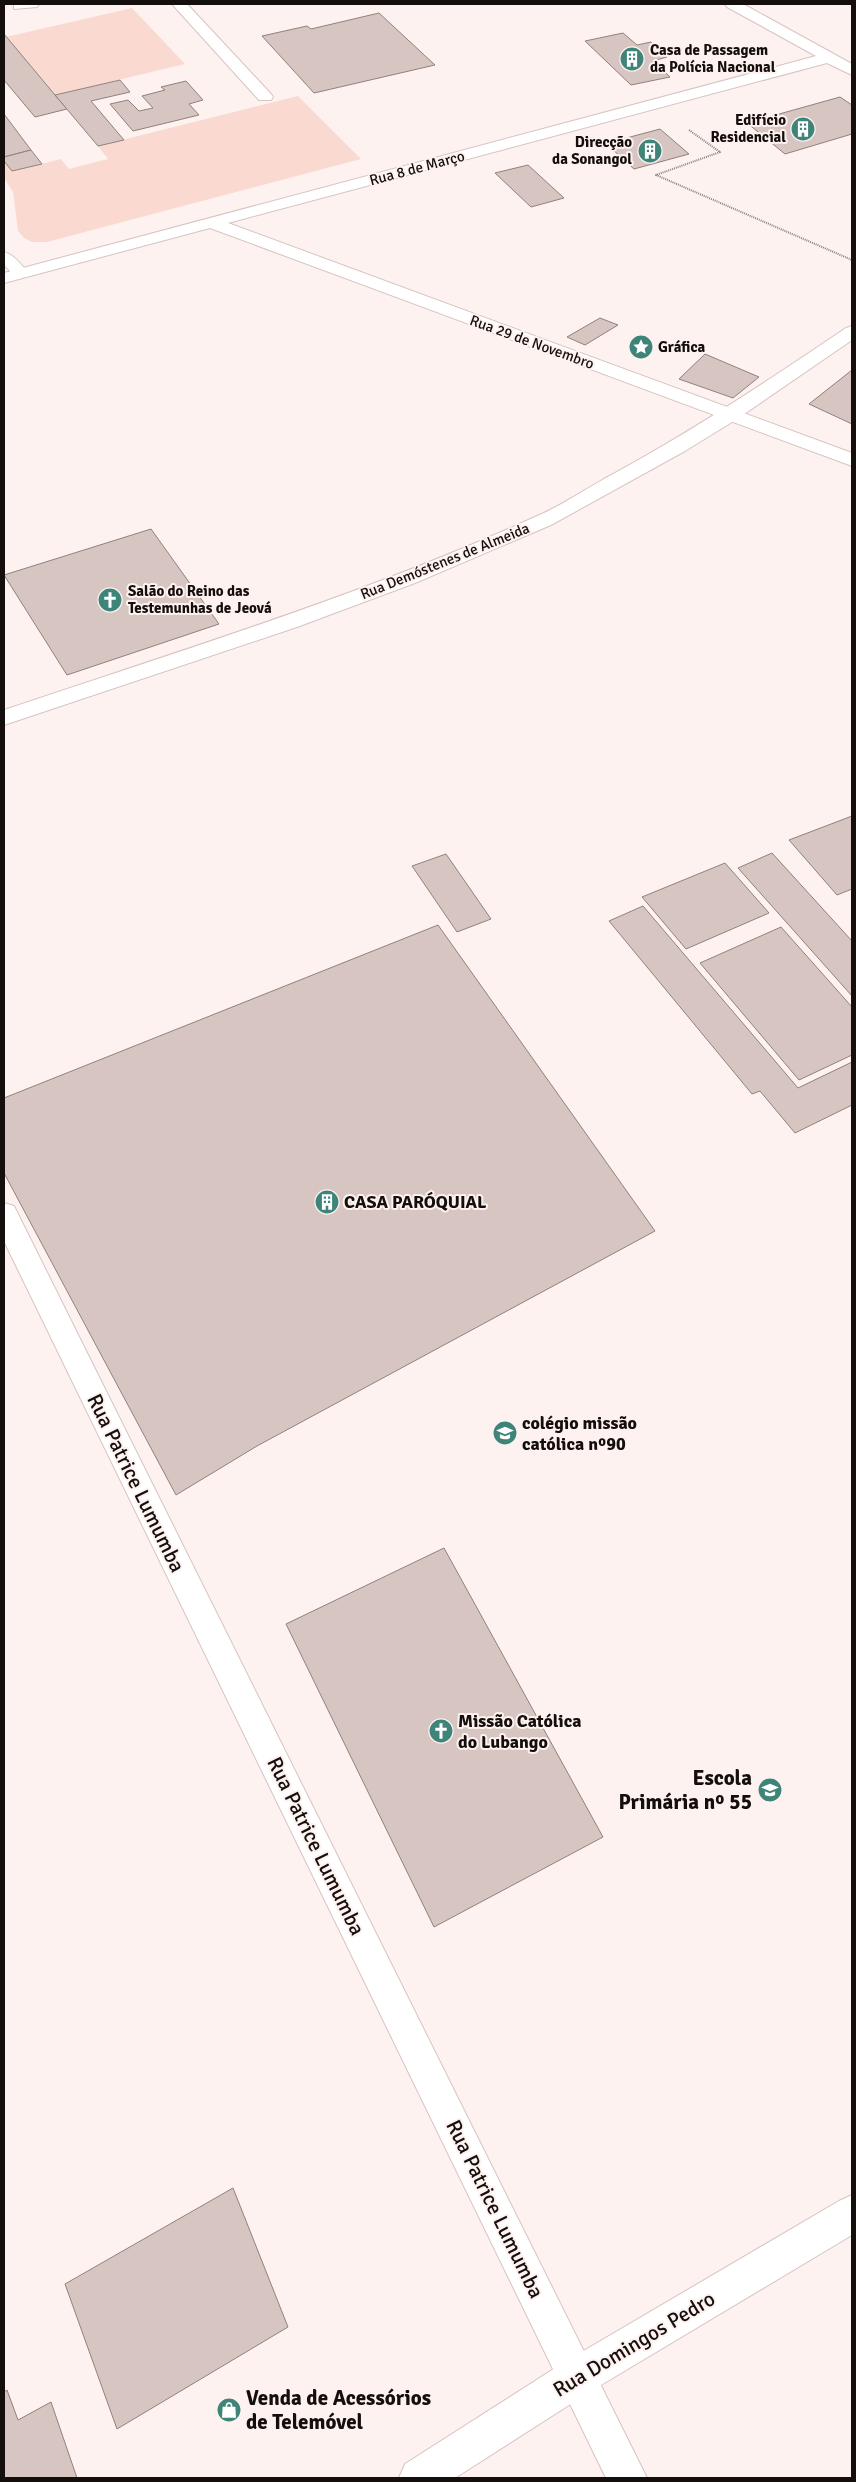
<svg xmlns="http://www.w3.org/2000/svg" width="856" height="2482" font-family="Signika,sans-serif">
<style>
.green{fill:#fad9d1}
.building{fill:#d7c5c1;stroke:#91817d}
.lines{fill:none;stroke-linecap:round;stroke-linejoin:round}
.lane-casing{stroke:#d6c4c0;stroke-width:2}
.street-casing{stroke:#d6c4c0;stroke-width:2}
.secondary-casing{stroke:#d6c4c0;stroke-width:2}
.primary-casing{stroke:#d6c4c0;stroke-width:2}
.path{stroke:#8a8280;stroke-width:2;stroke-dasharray:1 1;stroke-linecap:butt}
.lane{fill:#fff;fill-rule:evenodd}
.street{fill:#fff;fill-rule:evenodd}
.secondary{fill:#fff;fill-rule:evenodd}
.primary{fill:#fff;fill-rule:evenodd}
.labels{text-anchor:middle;stroke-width:4;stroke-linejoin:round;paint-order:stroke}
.far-poi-label{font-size:15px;font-weight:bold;fill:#140e0d;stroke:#fdf2ef;text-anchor:start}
.far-street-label{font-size:15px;fill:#140e0d;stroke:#fdf2ef}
.poi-label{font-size:18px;font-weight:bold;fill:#140e0d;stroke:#fdf2ef;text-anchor:start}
.near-street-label{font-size:21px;fill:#140e0d;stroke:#fdf2ef}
.near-poi-label{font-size:21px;font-weight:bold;fill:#140e0d;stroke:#fdf2ef;text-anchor:end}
</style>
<rect width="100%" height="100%" fill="#fdf2ef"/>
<g class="green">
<path d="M132,8L185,64L55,95L6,37Z"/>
<path d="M298,96L361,159L47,242H32L24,238L18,231L13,192L4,178V161L12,171L61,159L69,169L108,159L98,146Z"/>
</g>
<g class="building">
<path d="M379,13L435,65L314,93L262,36L307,26L311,29Z"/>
<path d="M623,33L637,45L651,42L667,57L653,61L670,77L631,85L585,41Z"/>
<path d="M4,34L55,95L67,109L35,117L4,80Z"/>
<path d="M120,80L130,92L91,101L124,140L98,146L55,95Z"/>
<path d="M186,81L203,100L189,104L199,115L133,131L110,104L128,100L139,111L153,108L142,96L165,90L161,87Z"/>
<path d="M840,97L852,105V134L785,154L747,123Z"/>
<path d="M4,114L31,150L4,157Z"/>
<path d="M660,129L689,154L634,169L611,148L625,145L619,140Z"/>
<path d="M31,150L42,164L12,171L4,161V157Z"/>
<path d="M528,165L564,198L531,207L495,173Z"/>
<path d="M600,318L618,325L585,345L567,337Z"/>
<path d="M705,354L759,377L733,398L679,379Z"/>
<path d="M852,370V424L809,404Z"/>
<path d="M151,529L219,624L67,675L4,575Z"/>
<path d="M852,816V889L837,895L789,840Z"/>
<path d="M772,853L852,941V996L738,868Z"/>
<path d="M446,854L491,919L457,932L412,866Z"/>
<path d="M725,863L769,913L686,949L642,897Z"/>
<path d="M643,906L798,1088L852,1062V1105L795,1133L760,1091L752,1094L609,921Z"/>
<path d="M438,925L655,1231L257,1446L176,1495L4,1173V1098Z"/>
<path d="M781,927L852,1007V1055L799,1080L700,963Z"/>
<path d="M444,1548L603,1837L434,1927L286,1624Z"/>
<path d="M233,2188L288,2327L117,2429L65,2284Z"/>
<path d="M7,2390L18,2420L51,2402L77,2478H4V2392Z"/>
</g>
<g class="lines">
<defs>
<g id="lane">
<path d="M14,4H39L37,7L14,9Z"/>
<path d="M4,252C13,254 22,265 28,273L25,276H15L4,265Z"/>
</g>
<g id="street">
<path d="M172,4H187L271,94L273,97L271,100H259Z"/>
<path d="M725,4H743L852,64V75L827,63L228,223L852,453V466L210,228L4,283V273L816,56L727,7Z"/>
<path d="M852,2195V2235L591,2391L455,2478H399L405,2464L563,2363L839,2201Z"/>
</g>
<path id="secondary" d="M4,1203L14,1206L647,2478H606L4,1241Z"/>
<path id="primary" d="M852,326V340L737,419L685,451L551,525L415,583L297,627L4,725V710C182,650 363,595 535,517C559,507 581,492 604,479C688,434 766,382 846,328Z"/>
</defs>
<use href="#lane" class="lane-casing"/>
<use href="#street" class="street-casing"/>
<use href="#secondary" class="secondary-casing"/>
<use href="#primary" class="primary-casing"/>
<path class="path" d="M689,130L720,152L656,175L852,260"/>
<use href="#lane" class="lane"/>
<use href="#street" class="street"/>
<use href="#secondary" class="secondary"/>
<use href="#primary" class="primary"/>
</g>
<defs>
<symbol id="building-disc" viewBox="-11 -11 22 22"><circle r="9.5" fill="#3f8479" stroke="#fdf2ef"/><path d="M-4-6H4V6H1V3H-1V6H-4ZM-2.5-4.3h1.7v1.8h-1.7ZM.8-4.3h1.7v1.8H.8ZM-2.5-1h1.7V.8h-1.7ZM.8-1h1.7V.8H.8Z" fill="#fff"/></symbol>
<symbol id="sight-disc" viewBox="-11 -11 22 22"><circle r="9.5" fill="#3f8479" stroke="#fdf2ef"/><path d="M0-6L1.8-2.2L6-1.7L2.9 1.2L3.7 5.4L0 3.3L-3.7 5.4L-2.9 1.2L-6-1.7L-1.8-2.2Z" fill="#fff"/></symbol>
<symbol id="church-disc" viewBox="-11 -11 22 22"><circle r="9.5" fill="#3f8479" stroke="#fdf2ef"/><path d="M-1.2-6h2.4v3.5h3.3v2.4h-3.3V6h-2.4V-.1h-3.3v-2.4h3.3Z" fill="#fff"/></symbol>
<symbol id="school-disc" viewBox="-11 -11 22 22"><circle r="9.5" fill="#3f8479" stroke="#fdf2ef"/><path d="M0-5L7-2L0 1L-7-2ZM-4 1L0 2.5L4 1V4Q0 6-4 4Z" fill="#fff"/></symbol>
<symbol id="shop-disc" viewBox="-11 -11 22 22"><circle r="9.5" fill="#3f8479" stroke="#fdf2ef"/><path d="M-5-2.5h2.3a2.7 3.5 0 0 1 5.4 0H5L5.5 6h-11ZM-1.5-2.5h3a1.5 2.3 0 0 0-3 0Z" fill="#fff"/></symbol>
</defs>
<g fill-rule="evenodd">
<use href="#building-disc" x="618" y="45" width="28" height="28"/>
<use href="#building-disc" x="789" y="115" width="28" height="28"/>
<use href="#building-disc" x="636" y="137" width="28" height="28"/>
<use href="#sight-disc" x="627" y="333" width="28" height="28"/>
<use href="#church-disc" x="96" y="586" width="28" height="28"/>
<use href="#building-disc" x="313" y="1188" width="28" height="28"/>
<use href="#school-disc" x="491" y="1419" width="28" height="28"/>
<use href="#church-disc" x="427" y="1717" width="28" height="28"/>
<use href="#school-disc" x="756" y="1776" width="28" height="28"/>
<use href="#shop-disc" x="215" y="2396" width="28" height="28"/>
</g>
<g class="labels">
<g class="far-poi-label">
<text x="650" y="55">Casa de Passagem<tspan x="650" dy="17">da Polícia Nacional</tspan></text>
<text x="786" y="125" text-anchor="end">Edifício<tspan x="786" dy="17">Residencial</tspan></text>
<text x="632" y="147" text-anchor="end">Direcção<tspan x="632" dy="17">da Sonangol</tspan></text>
<text x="658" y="352">Gráfica</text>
<text x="128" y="596">Salão do Reino das<tspan x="128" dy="17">Testemunhas de Jeová</tspan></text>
</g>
<g class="far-street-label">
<text transform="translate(417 168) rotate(-15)" y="5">Rua 8 de Março</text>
<text transform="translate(532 342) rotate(20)" y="5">Rua 29 de Novembro</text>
<text transform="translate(445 561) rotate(-22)" y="5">Rua Demóstenes de Almeida</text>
</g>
<g class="poi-label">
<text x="344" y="1208">CASA PARÓQUIAL</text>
<text x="522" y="1429">colégio missão<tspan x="522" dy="21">católica nº90</tspan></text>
<text x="458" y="1727">Missão Católica<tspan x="458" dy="21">do Lubango</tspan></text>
</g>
<g class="near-street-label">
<text transform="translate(136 1483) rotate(64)" y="7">Rua Patrice Lumumba</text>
<text transform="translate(316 1846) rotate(64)" y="7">Rua Patrice Lumumba</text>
<text transform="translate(495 2209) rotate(64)" y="7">Rua Patrice Lumumba</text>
<text transform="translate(634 2344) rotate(-31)" y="7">Rua Domingos Pedro</text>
</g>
<g class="near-poi-label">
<text x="752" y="1785">Escola<tspan x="752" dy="24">Primária nº 55</tspan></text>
<text x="246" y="2405" text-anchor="start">Venda de Acessórios<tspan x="246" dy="24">de Telemóvel</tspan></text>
</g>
</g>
<rect width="856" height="2482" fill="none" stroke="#140e0d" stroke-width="10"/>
</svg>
